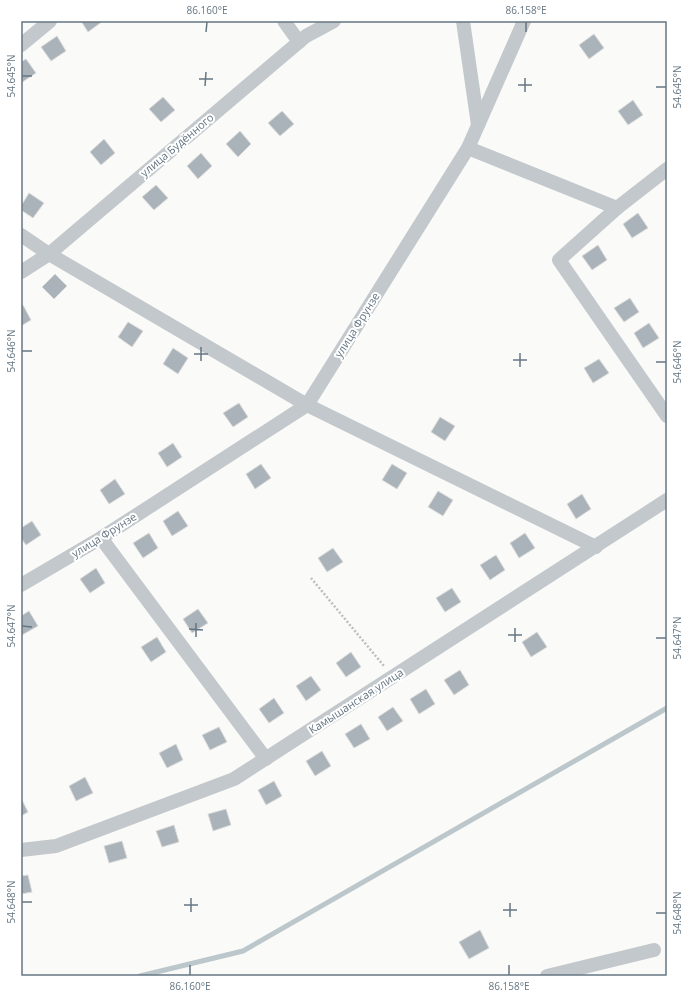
<svg xmlns="http://www.w3.org/2000/svg" width="688" height="997" font-family="'Open Sans',sans-serif">
<style>
.lines{fill:none;stroke-linecap:round;stroke-linejoin:round}
.stream{stroke:#bbc7cb;stroke-width:5}
.building{fill:#aab3b9;stroke:#dcdcda}
.path{stroke:#bbbfc2;stroke-width:2.5;stroke-dasharray:2 2;stroke-linecap:butt}
.street{stroke:#c3c8cc;stroke-width:14}
.ticks{fill:none;stroke:#657683;stroke-width:1.5}
.labels{text-anchor:middle;stroke-width:4;stroke-linejoin:round;paint-order:stroke}
.street-label{font-size:11px;fill:#657683;stroke:#fff}
.neatline{fill:none;stroke:#657683;stroke-width:1.5}
.ticks-label{font-size:10px;text-anchor:middle;fill:#657683}
</style>
<rect width="100%" height="100%" fill="#fafaf8"/>
<g class="lines">
<path class="stream" d="M140,976L243,951L667,708"/>
</g>
<g class="building">
<path d="M81,21H103L88,32Z"/>
<path d="M594,34L604,48L589,59L579,45Z"/>
<path d="M57,36L66,51L51,61L41,47Z"/>
<path d="M26,59L36,73L21,83V62Z"/>
<path d="M163,97L175,110L161,122L149,109Z"/>
<path d="M633,100L643,115L628,125L618,111Z"/>
<path d="M282,111L294,124L280,136L268,123Z"/>
<path d="M240,131L251,144L238,157L226,144Z"/>
<path d="M104,139L115,153L101,165L90,152Z"/>
<path d="M201,153L212,166L198,179L187,166Z"/>
<path d="M156,185L168,198L154,210L142,197Z"/>
<path d="M29,193L44,203L33,218L21,210V206Z"/>
<path d="M638,213L648,228L632,238L623,224Z"/>
<path d="M598,245L607,260L592,270L582,256Z"/>
<path d="M55,274L67,286L54,299L42,287Z"/>
<path d="M630,298L639,312L624,322L614,308Z"/>
<path d="M23,305L31,320L21,326V306Z"/>
<path d="M128,322L143,331L132,347L118,337Z"/>
<path d="M649,323L659,338L643,348L634,333Z"/>
<path d="M173,348L188,358L178,374L163,364Z"/>
<path d="M599,359L609,373L593,383L584,368Z"/>
<path d="M239,403L248,417L233,427L223,413Z"/>
<path d="M440,417L455,426L445,441L431,432Z"/>
<path d="M173,443L182,457L167,467L158,453Z"/>
<path d="M261,464L271,478L255,489L246,474Z"/>
<path d="M392,464L407,473L397,489L382,480Z"/>
<path d="M115,479L125,494L109,504L100,490Z"/>
<path d="M438,491L453,500L443,516L428,507Z"/>
<path d="M582,494L591,509L576,519L567,504Z"/>
<path d="M178,511L188,526L172,536L163,521Z"/>
<path d="M32,521L41,535L26,545L21,538V528Z"/>
<path d="M149,533L158,548L143,558L133,543Z"/>
<path d="M525,533L535,548L519,558L510,543Z"/>
<path d="M333,548L343,562L327,572L318,558Z"/>
<path d="M496,555L505,570L490,580L480,565Z"/>
<path d="M96,568L105,583L90,593L80,579Z"/>
<path d="M452,588L461,602L445,612L436,598Z"/>
<path d="M198,609L208,623L192,633L183,619Z"/>
<path d="M29,611L38,626L22,635L21,633V616Z"/>
<path d="M537,632L547,647L531,657L522,642Z"/>
<path d="M157,637L166,652L151,662L141,647Z"/>
<path d="M351,652L361,667L346,677L336,663Z"/>
<path d="M460,670L469,685L454,695L444,680Z"/>
<path d="M311,676L321,690L306,701L296,686Z"/>
<path d="M426,689L435,704L419,714L410,699Z"/>
<path d="M274,698L284,713L269,723L259,709Z"/>
<path d="M393,707L403,721L387,731L378,717Z"/>
<path d="M361,724L370,739L354,748L345,734Z"/>
<path d="M219,727L227,742L210,750L202,735Z"/>
<path d="M176,744L183,760L167,768L159,753Z"/>
<path d="M322,751L331,766L315,776L306,761Z"/>
<path d="M85,777L93,793L76,801L69,786Z"/>
<path d="M274,781L282,796L266,805L258,790Z"/>
<path d="M21,798L28,812L21,816Z"/>
<path d="M226,809L231,825L213,831L208,814Z"/>
<path d="M174,825L179,842L162,847L156,831Z"/>
<path d="M122,841L127,858L109,863L104,846Z"/>
<path d="M28,875L32,892L21,894V876Z"/>
<path d="M480,930L489,948L469,959L459,942Z"/>
</g>
<g class="lines">
<path class="path" d="M311,578L384,666"/>
<g class="street">
<path d="M284,21L299,42"/>
<path d="M463,21L478,125"/>
<path d="M21,45L50,21"/>
<path d="M468,148L524,21"/>
<path d="M617,208L559,260L667,416"/>
<path d="M21,235L49,254L307,405L596,547"/>
<path d="M21,272L49,254L306,36L334,21"/>
<path d="M101,538L266,759"/>
<path d="M21,585L101,538L307,405L468,148L617,208L667,169"/>
<path d="M21,850L56,846L234,779L667,500"/>
<path d="M547,976L654,950"/>
</g>
</g>
<path class="ticks" d="M206,32L207,22M526,32V22M22,76H32M199,79H213M518,85H532M205,86L206,72M656,87H666M525,92V78M22,351H32M194,354H208M513,360H527M201,361V347M656,362H666M520,367V353M22,626L32,627M189,629L203,630M508,635H522M196,637V623M656,638H666M515,642V628M22,902H32M184,905H198M503,910H517M191,912V898M656,913H666M510,917V903M190,975V965M509,975V965"/>
<g class="labels">
<g class="street-label">
<text transform="translate(177 145) rotate(-40)" y="4">улица Будённого</text>
<text transform="translate(357 325) rotate(-58)" y="4">улица Фрунзе</text>
<text transform="translate(104 535) rotate(-32)" y="4">улица Фрунзе</text>
<text transform="translate(356 701) rotate(-33)" y="4">Камышанская улица</text>
</g>
</g>
<rect width="688" height="997" fill="none" stroke="#ffffff" stroke-width="44"/>
<rect x="22" y="22" width="644" height="953" class="neatline"/>
<g class="ticks-label">
<text x="207" y="14">86.160°E</text>
<text x="526" y="14">86.158°E</text>
<text transform="translate(11 76) rotate(-90)" y="4">54.645°N</text>
<text transform="translate(677 87) rotate(-90)" y="4">54.645°N</text>
<text transform="translate(11 351) rotate(-90)" y="4">54.646°N</text>
<text transform="translate(677 362) rotate(-90)" y="4">54.646°N</text>
<text transform="translate(11 626) rotate(-90)" y="4">54.647°N</text>
<text transform="translate(677 638) rotate(-90)" y="4">54.647°N</text>
<text transform="translate(11 902) rotate(-90)" y="4">54.648°N</text>
<text transform="translate(677 913) rotate(-90)" y="4">54.648°N</text>
<text x="190" y="990">86.160°E</text>
<text x="509" y="990">86.158°E</text>
</g>
</svg>
